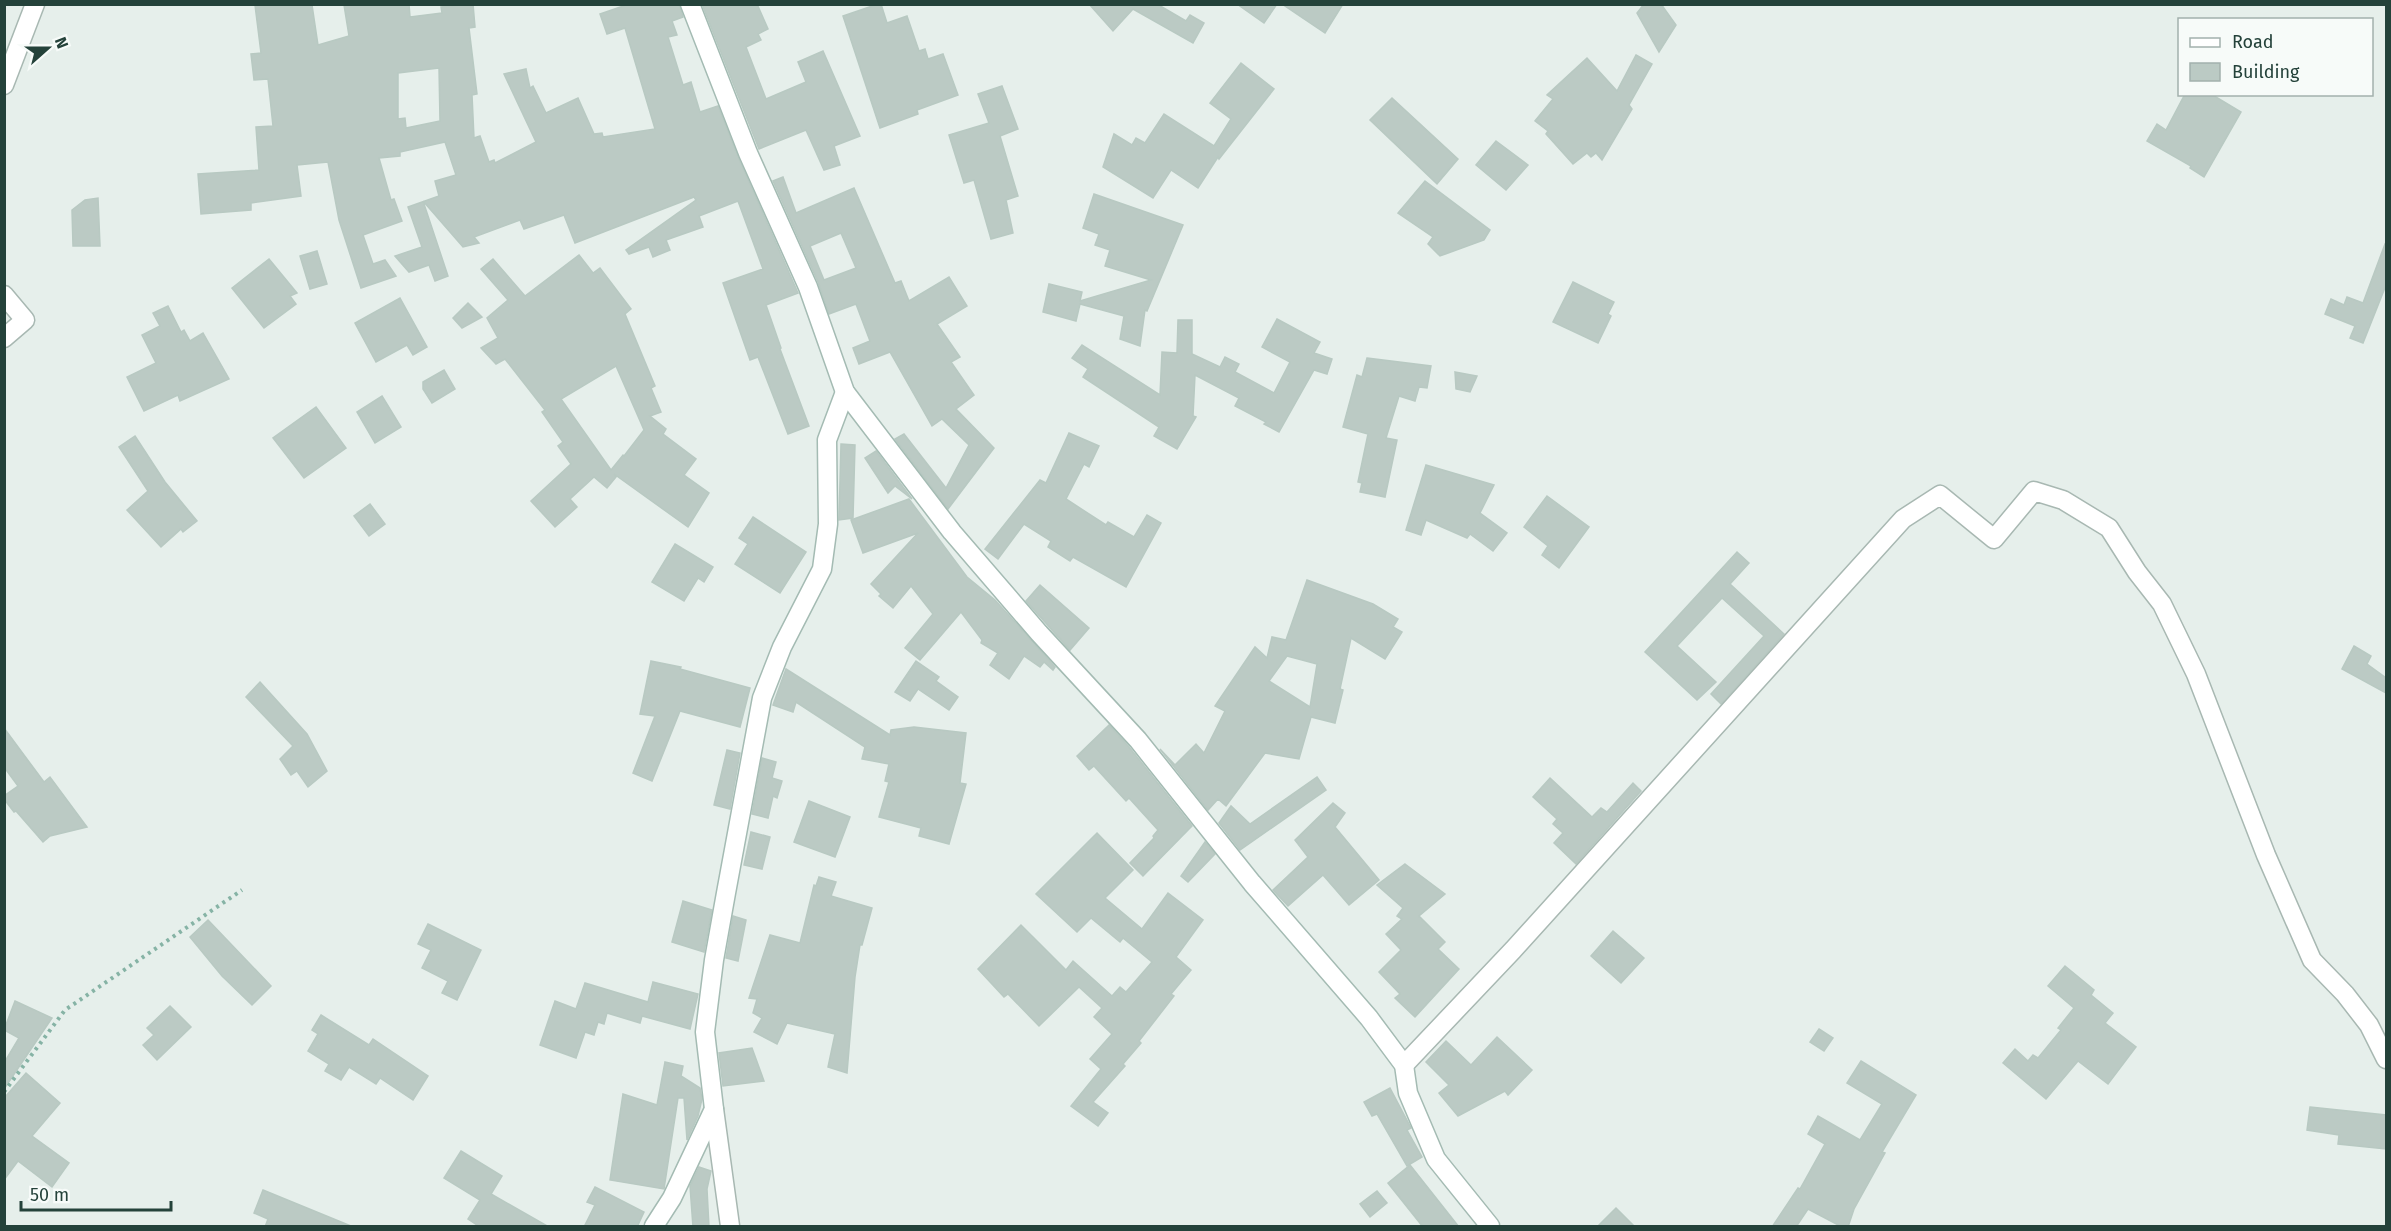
<svg xmlns="http://www.w3.org/2000/svg" width="2391" height="1231" font-family="'Fira Sans',sans-serif">
<style>
.building{fill:#bbcac4;stroke:#b8c9c2;stroke-width:1.5;fill-rule:evenodd}
.lines{fill:none;stroke-linecap:round;stroke-linejoin:round}
.street-casing{stroke:#a8b8b2;stroke-width:21}
.secondary-casing{stroke:#a4bbb3;stroke-width:21}
.path{stroke:#86b3a5;stroke-width:4;stroke-dasharray:3 4.5;stroke-linecap:butt}
.street{stroke:#fff;stroke-width:18}
.secondary{stroke:#fff;stroke-width:18}
</style>
<rect width="100%" height="100%" fill="#e6efeb"/>
<g class="building">
<path d="M409,4L410,17L442,13L441,7L473,4L475,27L469,28L477,94L472,95L474,138L480,136L489,162L494,160L495,163L536,142L504,74L526,69L530,88L533,86L546,113L578,98L594,134L602,133L603,137L655,129L625,28L607,34L600,14L629,4H679L683,17L672,21L677,35L668,37L683,85L691,82L700,112L718,106L738,157L798,293L766,305L781,348L780,349L809,426L788,434L758,357L750,360L723,283L763,269L738,201L699,216L703,227L666,240L670,250L653,257L649,247L629,254L626,250L696,200L694,197L575,243L564,215L524,229L520,220L474,237L479,243L463,247L423,201L448,276L435,281L429,265L409,272L395,256L422,247L408,207L439,196L435,181L456,175L445,142L400,152V156L379,158L391,200L394,199L402,221L363,235L373,264L385,260L396,276L361,288L339,220L328,162L297,165L301,196L251,203V210L201,214L198,174L259,170L256,127L273,126L268,79L254,80L251,54L261,53L255,5H312L318,45L349,36L344,5ZM439,68L440,121L406,128L405,118L398,119V73Z"/>
<path d="M702,4H757L768,29L758,34L761,40L746,47L766,99L806,82L798,62L823,51L860,136L834,146L840,165L824,170L806,130L759,149Z"/>
<path d="M878,4H881L887,23L907,16L919,51L925,49L928,59L943,54L958,95L917,110L918,114L880,128L843,16Z"/>
<path d="M1089,4H1157L1186,21L1190,15L1204,23L1193,43L1133,9L1113,31Z"/>
<path d="M1237,4H1277L1264,23Z"/>
<path d="M1282,4H1343L1325,33Z"/>
<path d="M1644,4H1661L1676,25L1659,52L1637,13Z"/>
<path d="M1636,55L1652,64L1629,105L1632,109L1602,160L1596,153L1591,157L1587,153L1573,164L1546,134L1548,131L1535,121L1553,99L1547,95L1587,58L1617,91Z"/>
<path d="M1241,63L1274,89L1219,159L1218,157L1198,188L1171,170L1153,198L1103,167L1114,134L1132,145L1136,138L1145,143L1164,114L1214,146L1231,119L1210,103Z"/>
<path d="M1002,86L1018,129L1000,136L1018,196L1006,200L1013,233L991,239L974,180L964,183L949,135L989,123L978,94Z"/>
<path d="M2185,94H2211L2241,112L2204,177L2190,168L2191,166L2147,141L2157,124L2166,130Z"/>
<path d="M1392,98L1458,159L1437,184L1370,120Z"/>
<path d="M1496,141L1528,165L1506,190L1476,165Z"/>
<path d="M783,177L796,213L854,188L895,283L901,281L909,301L949,277L967,306L937,324L960,357L951,362L974,395L956,409L994,448L948,509L895,439L904,434L946,488L969,445L942,419L932,426L890,352L859,364L853,348L870,341L856,304L829,314L818,282L773,181ZM841,233L856,268L824,280L810,246Z"/>
<path d="M1425,181L1490,230L1484,240L1440,256L1428,244L1433,237L1398,213Z"/>
<path d="M1094,194L1183,225L1147,311L1145,310L1140,346L1120,339L1124,316L1080,304L1076,321L1043,312L1049,284L1082,292L1080,301L1151,280L1105,266L1110,250L1095,245L1099,234L1083,228Z"/>
<path d="M98,198L100,246H73L72,210L85,200Z"/>
<path d="M2385,244L2386,245V285L2363,343L2350,338L2355,326L2325,314L2331,299L2344,305L2347,297L2363,303Z"/>
<path d="M317,251L327,284L310,289L300,256Z"/>
<path d="M579,255L593,273L600,268L631,309L625,314L655,386L651,388L661,412L650,416L666,429L663,434L696,459L684,475L709,493L688,527L614,474L616,477L607,488L594,477L570,499L577,507L555,527L531,501L571,464L558,446L563,442L542,412L545,410L505,359L496,364L481,348L498,338L487,318L508,300L481,269L493,259L525,296ZM616,366L644,430L624,456L623,455L611,470L561,399Z"/>
<path d="M269,259L297,293L290,296L296,304L264,328L232,288Z"/>
<path d="M1573,282L1614,302L1608,314L1611,316L1598,343L1553,322Z"/>
<path d="M400,298L427,347L413,355L407,345L376,362L355,323Z"/>
<path d="M468,303L482,317L462,328L453,318Z"/>
<path d="M168,306L181,332L184,330L190,341L203,333L229,379L180,401L178,395L144,411L127,377L156,363L142,335L160,326L153,313Z"/>
<path d="M1277,319L1320,342L1314,353L1332,359L1327,374L1314,370L1279,432L1264,424L1266,422L1235,406L1239,398L1195,375L1193,416L1196,417L1177,449L1154,436L1159,427L1083,377L1088,369L1072,358L1082,345L1160,395L1162,352L1177,353L1178,320H1192V354L1220,367L1225,357L1239,364L1235,372L1274,393L1290,362L1262,347Z"/>
<path d="M1367,358L1431,366L1427,388L1419,387L1415,401L1399,396L1386,438L1397,440L1385,497L1360,492L1362,483L1358,482L1368,434L1343,427L1357,375L1362,377Z"/>
<path d="M444,370L455,389L432,403L423,389V382Z"/>
<path d="M1455,372L1477,376L1470,392L1456,389Z"/>
<path d="M382,396L401,427L375,443L357,412Z"/>
<path d="M316,407L346,448L304,478L273,438Z"/>
<path d="M1069,433L1099,446L1089,467L1084,464L1066,499L1106,525L1108,522L1134,537L1147,515L1161,523L1126,587L1073,557L1070,561L1048,547L1051,541L1024,524L998,559L985,549L1040,480L1046,483Z"/>
<path d="M135,436L165,482L197,521L183,532L181,529L161,547L127,510L148,491L119,447Z"/>
<path d="M841,444L855,445L853,518L839,520Z"/>
<path d="M876,451L912,499L895,486L888,493L865,458Z"/>
<path d="M1426,465L1494,485L1480,513L1507,533L1493,551L1470,534L1467,538L1426,520L1421,535L1406,530Z"/>
<path d="M1547,496L1589,527L1559,568L1542,555L1548,546L1524,527Z"/>
<path d="M909,499L967,577L995,600L1055,667L1053,670L1044,662L1040,667L1024,656L1009,679L990,665L998,653L981,643L982,640L961,612L920,660L905,648L933,614L911,586L893,608L879,596L881,594L871,584L918,533L863,553L851,520Z"/>
<path d="M370,504L385,524L369,536L354,516Z"/>
<path d="M753,517L806,552L780,593L735,564L748,544L739,538Z"/>
<path d="M675,544L713,567L704,582L698,578L684,601L652,582Z"/>
<path d="M1737,552L1749,563L1730,584L1784,634L1721,704L1711,694L1764,636L1722,598L1677,646L1716,682L1697,700L1645,652Z"/>
<path d="M1307,580L1373,604L1398,619L1393,627L1402,632L1385,659L1351,638L1340,689L1343,690L1335,723L1311,717L1299,759L1265,753L1226,806L1218,799L1208,810L1160,749L1175,765L1196,744L1204,753L1225,711L1215,706L1255,647L1267,658L1272,637L1286,640ZM1287,656L1317,664L1310,707L1269,681Z"/>
<path d="M1040,585L1089,628L1070,650L1026,601Z"/>
<path d="M2354,646L2371,656L2367,664L2386,678V693L2342,669Z"/>
<path d="M651,661L681,667L680,669L750,688L740,727L680,711L652,781L633,773L655,716L640,714Z"/>
<path d="M916,661L939,677L936,681L958,697L949,710L918,689L910,701L895,692Z"/>
<path d="M786,669L890,735L891,730L914,727L966,733L960,783L966,784L949,844L919,836L921,828L879,817L889,782L885,781L889,764L862,759L865,747L796,702L793,712L773,705Z"/>
<path d="M260,682L307,734L327,771L308,787L297,771L291,775L280,759L293,746L246,697Z"/>
<path d="M1109,725L1129,747L1192,826L1143,876L1130,863L1154,838L1153,836L1158,830L1129,798L1126,801L1094,766L1089,770L1077,756Z"/>
<path d="M4,728L44,782L50,777L87,827L50,836L43,842L16,811L14,812L4,799V796L18,786L4,767Z"/>
<path d="M727,750L740,753L730,809L714,805Z"/>
<path d="M762,758L776,762L772,778L782,781L777,798L773,796L768,818L752,814Z"/>
<path d="M1317,777L1326,790L1240,850L1219,823L1231,806L1250,824Z"/>
<path d="M1550,778L1592,817L1601,808L1607,812L1633,783L1641,791L1576,864L1554,843L1563,833L1553,824L1557,819L1533,797Z"/>
<path d="M809,801L850,817L835,857L794,842Z"/>
<path d="M1333,803L1345,813L1335,827L1379,880L1349,905L1323,875L1288,906L1273,890L1308,857L1295,840Z"/>
<path d="M751,832L770,837L762,869L744,865Z"/>
<path d="M1097,833L1133,870L1105,898L1142,929L1168,893L1203,920L1176,957L1191,970L1171,994L1174,996L1139,1041L1141,1043L1123,1064L1125,1066L1093,1102L1108,1113L1098,1126L1071,1106L1101,1069L1090,1059L1112,1034L1094,1017L1102,1008L1079,987L1039,1026L1008,994L1004,997L978,969L1021,925L1066,970L1073,961L1112,996L1120,987L1126,992L1152,962L1123,938L1120,942L1091,918L1077,932L1036,894Z"/>
<path d="M1205,842L1215,854L1188,882L1181,876Z"/>
<path d="M1405,864L1445,894L1419,916L1445,942L1438,949L1459,969L1415,1017L1395,998L1400,994L1379,972L1401,950L1386,934L1402,919L1397,916L1403,908L1377,885Z"/>
<path d="M819,877L836,882L831,896L872,908L862,945H860L855,977L847,1073L828,1067L835,1034L787,1023L777,1044L754,1032L762,1018L753,1013L757,999L749,998L770,935L800,943L814,885L816,886Z"/>
<path d="M683,901L712,910L704,952L672,942Z"/>
<path d="M733,916L746,920L738,961L726,958Z"/>
<path d="M208,920L271,986L252,1005L222,976L190,937Z"/>
<path d="M428,924L481,950L457,1000L442,993L448,981L422,968L431,950L418,944Z"/>
<path d="M1613,931L1644,958L1621,983L1591,956Z"/>
<path d="M2065,966L2094,990L2091,995L2113,1013L2105,1023L2136,1047L2108,1084L2078,1061L2046,1099L2003,1063L2015,1049L2028,1061L2033,1055L2038,1058L2061,1030L2058,1028L2074,1008L2048,986Z"/>
<path d="M653,982L698,994L690,1029L642,1016L640,1023L607,1013L604,1024L598,1022L594,1035L585,1032L576,1058L540,1045L555,1001L576,1009L585,983L648,1002Z"/>
<path d="M15,1001L52,1018L4,1089V1063L19,1038L4,1030Z"/>
<path d="M170,1006L191,1027L157,1060L143,1045L154,1035L147,1028Z"/>
<path d="M321,1015L369,1045L373,1039L428,1076L413,1100L380,1078L376,1084L349,1067L341,1080L325,1071L329,1064L308,1051L318,1034L312,1030Z"/>
<path d="M1819,1029L1833,1038L1824,1051L1810,1042Z"/>
<path d="M1497,1037L1532,1070L1508,1095L1505,1091L1458,1116L1439,1093L1449,1085L1426,1062L1446,1041L1471,1065Z"/>
<path d="M752,1048L764,1081L723,1086L719,1053Z"/>
<path d="M1861,1061L1916,1095L1882,1152L1885,1153L1854,1209L1848,1227H1842L1808,1209L1796,1227H1772L1798,1188L1800,1189L1825,1144L1808,1134L1818,1116L1860,1140L1882,1104L1847,1083Z"/>
<path d="M665,1062L683,1066L681,1076L700,1088L702,1099L698,1116L687,1140L684,1098H678L664,1189L610,1180L623,1094L657,1105Z"/>
<path d="M26,1073L60,1103L32,1136L69,1163L52,1187L18,1161L4,1180L5,1097Z"/>
<path d="M1390,1088L1411,1128L1407,1130L1422,1157L1407,1166L1377,1114L1372,1116L1364,1102Z"/>
<path d="M2310,1107L2386,1115V1149L2338,1144L2339,1135L2307,1130Z"/>
<path d="M461,1151L502,1176L491,1194L549,1227H480L468,1219L480,1200L444,1178Z"/>
<path d="M1410,1165L1459,1227H1423L1388,1183Z"/>
<path d="M699,1167L711,1171L707,1189L709,1227H693L690,1186Z"/>
<path d="M595,1187L644,1212L637,1227H584L595,1205L587,1202Z"/>
<path d="M263,1190L351,1226V1227H265L268,1219L254,1213Z"/>
<path d="M1377,1191L1387,1203L1370,1217L1360,1204Z"/>
<path d="M1616,1208L1635,1227H1597Z"/>
</g>
<g class="lines">
<defs>
<g id="street">
<path d="M4,85L35,4"/>
<path d="M4,295L25,320L4,338"/>
<path d="M1404,1065L1513,950L1903,519L1940,495L1994,539L2034,491L2063,500L2109,528L2137,572L2162,604L2196,674L2266,855L2312,960L2345,994L2369,1025L2386,1059"/>
<path d="M714,1109L730,1226"/>
</g>
<g id="secondary">
<path d="M690,4L748,153L808,287L845,392L952,532L1039,633L1138,740L1252,883L1369,1018L1404,1065L1408,1093L1436,1159L1490,1226"/>
<path d="M654,1226L672,1198L714,1109L705,1032L714,960L726,893L762,698L782,647L822,569L828,524L827,440L845,392"/>
</g>
</defs>
<use href="#street" class="street-casing"/>
<use href="#secondary" class="secondary-casing"/>
<path class="path" d="M4,1092L65,1010L242,890"/>
<use href="#street" class="street"/>
<use href="#secondary" class="secondary"/>
</g>
<rect width="2391" height="1231" fill="none" stroke="#24423a" stroke-width="12"/>
<rect x="2178" y="18" width="195" height="78" fill="#f7fbf9" stroke="#a3b1ad" stroke-width="1.5"/>
<rect x="2190" y="38" width="30" height="9" fill="#ffffff" stroke="#a3b1ad" stroke-width="1.5"/>
<text x="2232" y="48" font-size="18" fill="#24423a">Road</text>
<rect x="2190" y="63" width="30" height="18" fill="#bbcac4" stroke="#a3b1ad" stroke-width="1.5"/>
<text x="2232" y="78" font-size="18" fill="#24423a">Building</text>
<g transform="translate(48 48) rotate(69)" stroke="#f7fbf9" stroke-width="4.5" paint-order="stroke">
<path d="M0-4.5L10 22L0 15L-10 22Z" fill="#24423a"/>
<text y="-9" font-size="16" font-weight="bold" text-anchor="middle" fill="#24423a">N</text>
</g>
<path d="M21 1201v9h150v-9" fill="none" stroke="#24423a" stroke-width="3"/>
<text x="30" y="1201" font-size="18" fill="#24423a" stroke="#f7fbf9" stroke-width="4.5" paint-order="stroke">50 m</text>
</svg>
